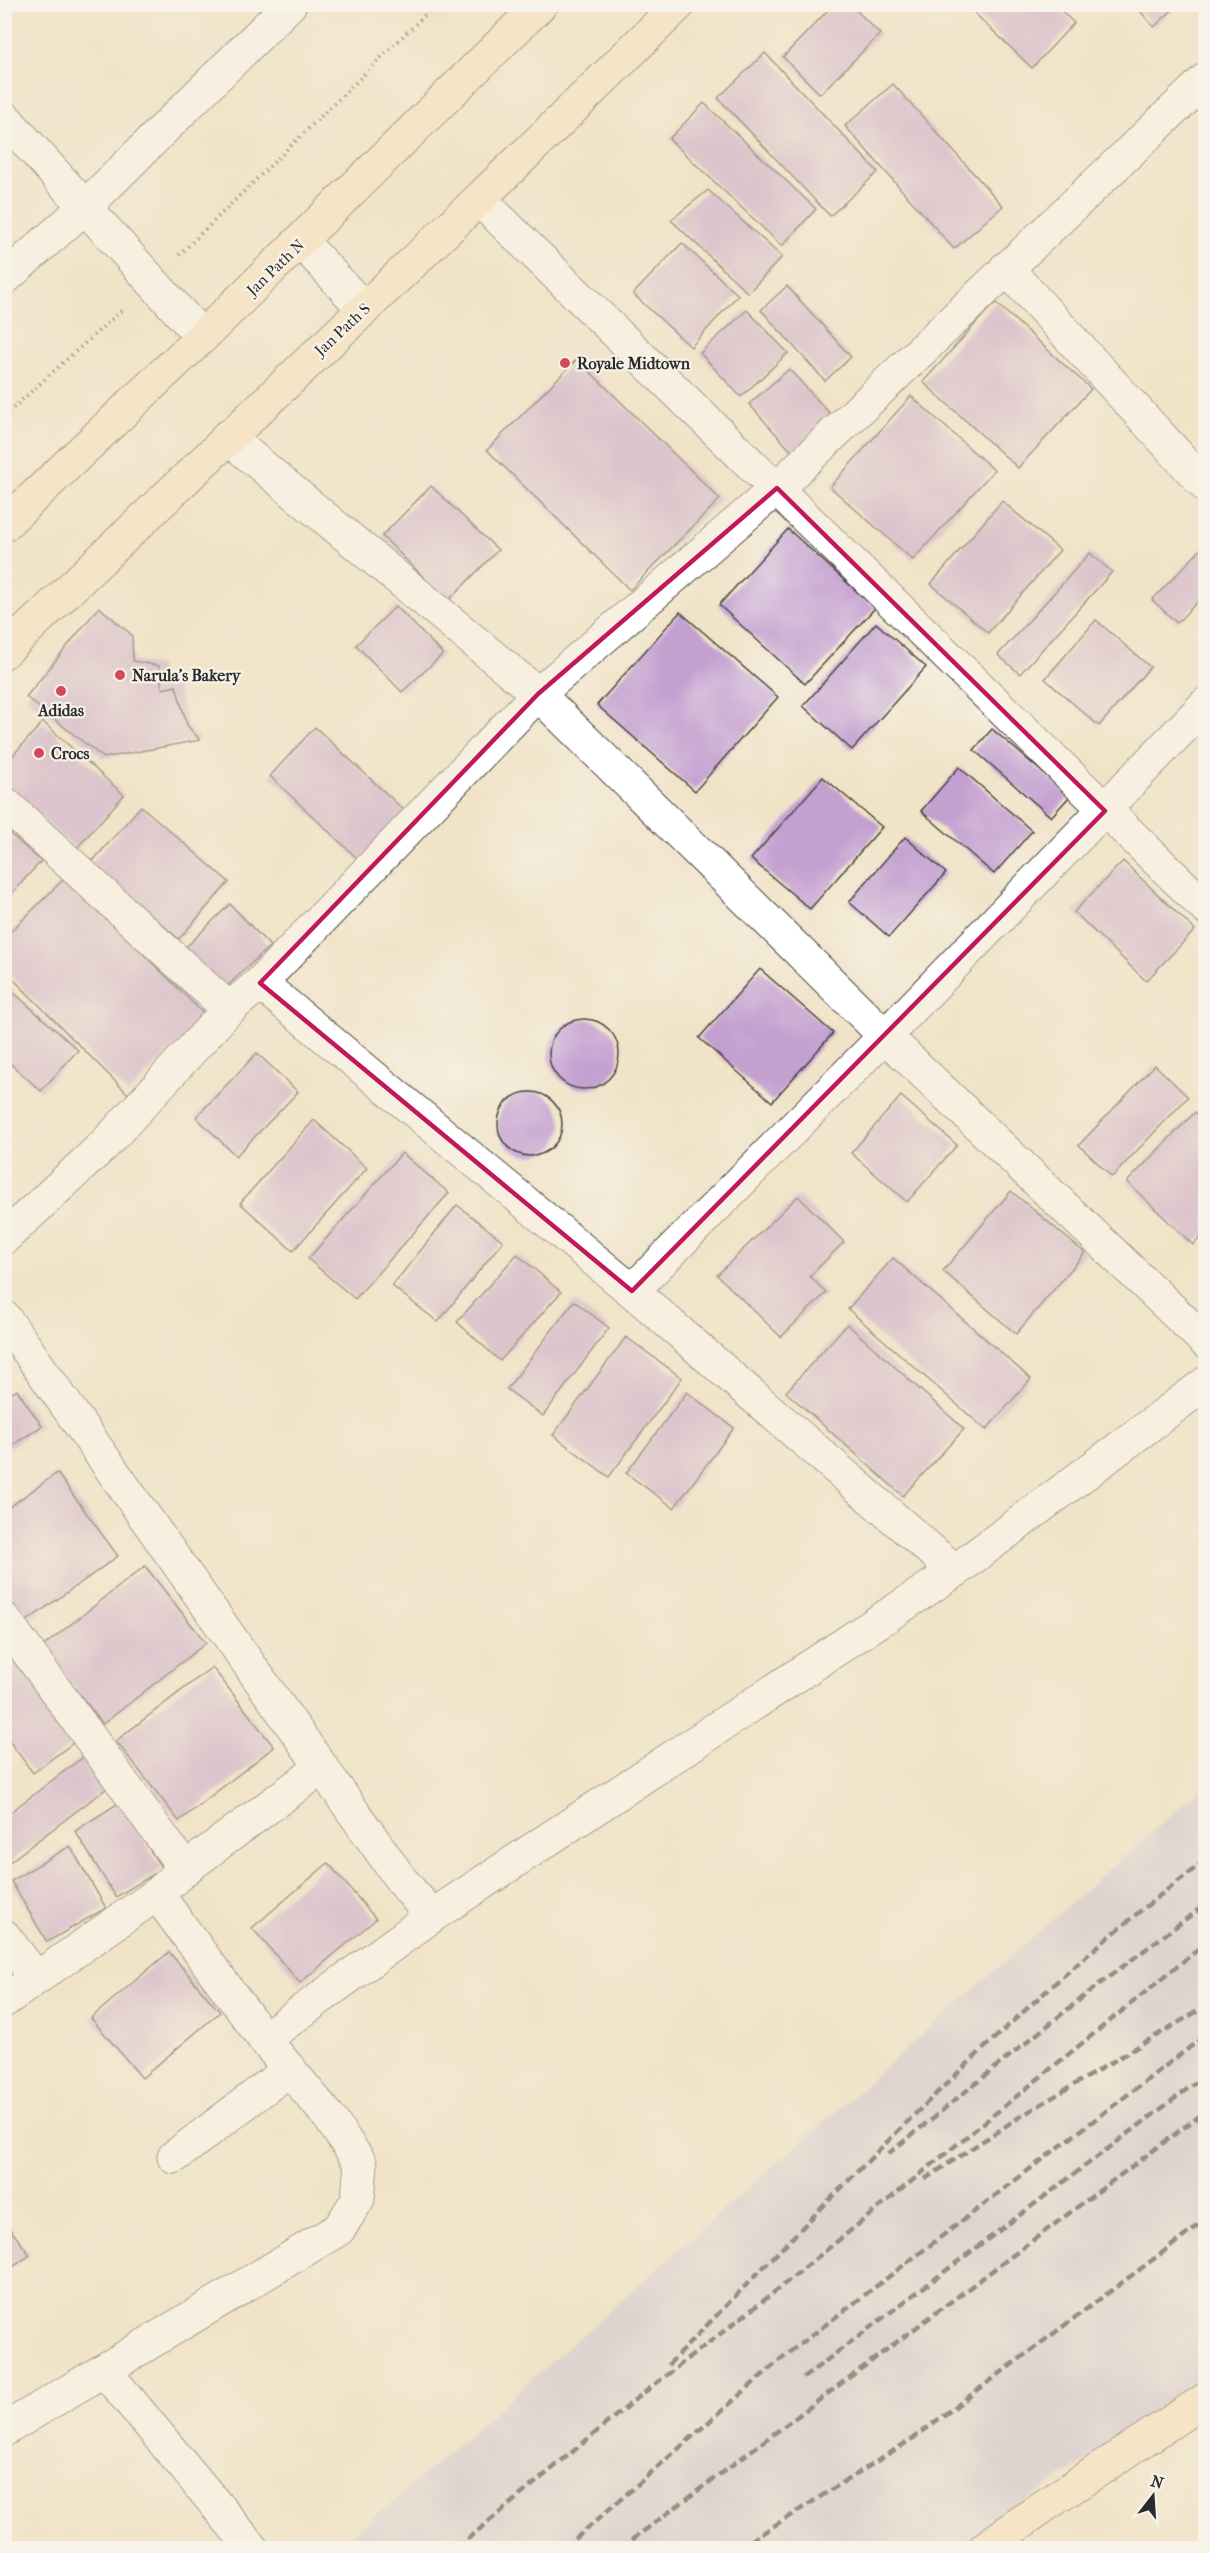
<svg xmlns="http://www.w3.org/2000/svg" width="1210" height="2553" font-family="'IM FELL French Canon',serif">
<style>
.industrial{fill:#c8c0d8}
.building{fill:#c4a0d1}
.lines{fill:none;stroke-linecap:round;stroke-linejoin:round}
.street-casing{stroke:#494743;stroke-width:35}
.secondary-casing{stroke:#494743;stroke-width:35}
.path{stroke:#494743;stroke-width:4;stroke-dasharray:1.5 4.5;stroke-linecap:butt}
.street{stroke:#fff;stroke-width:33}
.secondary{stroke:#fae7c3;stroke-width:33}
.rail{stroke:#2b2b2b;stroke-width:4.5;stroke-dasharray:9 4.5;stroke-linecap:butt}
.marked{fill:none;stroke:#c2185b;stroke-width:4.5;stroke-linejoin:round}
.poi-dot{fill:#d1495b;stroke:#f7f3e8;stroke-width:2}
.labels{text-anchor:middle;stroke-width:4.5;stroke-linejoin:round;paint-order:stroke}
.street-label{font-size:16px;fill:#2b2b2b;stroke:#f7f3e8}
.poi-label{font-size:16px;font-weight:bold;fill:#2b2b2b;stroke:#f7f3e8;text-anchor:start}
</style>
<rect width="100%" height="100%" fill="#f7f3e8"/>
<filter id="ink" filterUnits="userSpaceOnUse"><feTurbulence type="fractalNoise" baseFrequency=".0167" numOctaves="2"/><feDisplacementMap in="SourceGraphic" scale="12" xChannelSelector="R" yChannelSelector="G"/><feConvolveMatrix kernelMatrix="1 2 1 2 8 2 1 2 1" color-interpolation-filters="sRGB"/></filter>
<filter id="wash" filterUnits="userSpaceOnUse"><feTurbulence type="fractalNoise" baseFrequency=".008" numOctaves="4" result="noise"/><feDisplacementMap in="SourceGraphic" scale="24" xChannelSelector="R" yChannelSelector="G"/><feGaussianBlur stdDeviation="1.35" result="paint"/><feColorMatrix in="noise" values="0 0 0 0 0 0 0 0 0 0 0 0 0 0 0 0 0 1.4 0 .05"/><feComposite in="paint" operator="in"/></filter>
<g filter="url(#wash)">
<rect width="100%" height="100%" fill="#f0e3c8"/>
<path class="industrial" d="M1205,1785V2382L955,2548H335L397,2498Z"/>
<g id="blocks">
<g class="building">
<path d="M834,4H850L880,34L820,94L783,57Z"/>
<path d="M965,4H1054L1074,23L1032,68Z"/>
<path d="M1134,4H1179L1154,27Z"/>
<path d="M765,53L878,172L830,216L718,98Z"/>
<path d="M893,84L1003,206L954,249L845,126Z"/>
<path d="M704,103L816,209L782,246L669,139Z"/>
<path d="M708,190L782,257L748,293L671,220Z"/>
<path d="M682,243L738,295L691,347L633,294Z"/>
<path d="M787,286L851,357L825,381L761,310Z"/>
<path d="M995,302L1091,389L1018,468L923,382Z"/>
<path d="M747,310L788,353L741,397L700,353Z"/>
<path d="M577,359L720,499L630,590L487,450Z"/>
<path d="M789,369L833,417L793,453L749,404Z"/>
<path d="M911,396L994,470L913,560L830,487Z"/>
<path d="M431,486L498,550L448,601L382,536Z"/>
<path d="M1002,501L1060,550L988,633L931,584Z"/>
<path d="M788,529L875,608L805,684L719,605Z"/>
<path d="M1206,544V604L1200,599L1177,623L1152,600Z"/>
<path d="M1090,553L1112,572L1020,674L998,655Z"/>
<path d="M396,606L443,654L402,692L356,645Z"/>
<path d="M99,607L132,635L133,661L159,666L162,689L176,686L187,725L200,740L104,758L26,697Z"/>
<path d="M680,612L778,697L695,791L597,705Z"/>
<path d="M1096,620L1150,667L1099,726L1045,679Z"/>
<path d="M876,623L926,667L852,750L803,706Z"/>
<path d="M43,722L124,795L76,849L4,786V765Z"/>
<path d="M315,727L406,812L360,861L270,776Z"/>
<path d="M992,729L1070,796L1051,817L974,750Z"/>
<path d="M959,767L1032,831L994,874L921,811Z"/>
<path d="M823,777L882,827L810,909L751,859Z"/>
<path d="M141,806L229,882L179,939L91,863Z"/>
<path d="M4,829L41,861L4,902Z"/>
<path d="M905,837L946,873L889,937L849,902Z"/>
<path d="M1123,861L1195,930L1146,981L1074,912Z"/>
<path d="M66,877L206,1016L128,1094L4,970V938Z"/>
<path d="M230,904L270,946L222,991L183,950Z"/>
<path d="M760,969L833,1033L772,1102L699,1038Z"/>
<path d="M4,984L78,1050L41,1091L4,1058Z"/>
<circle cx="584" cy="1054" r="35"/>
<path d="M257,1053L298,1092L236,1156L196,1117Z"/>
<path d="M1155,1065L1188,1097L1112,1177L1079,1145Z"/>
<circle cx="530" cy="1124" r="32"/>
<path d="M901,1096L957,1145L907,1202L851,1153Z"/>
<path d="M1195,1112L1206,1122V1232L1193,1245L1127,1182Z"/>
<path d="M314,1120L367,1168L293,1251L240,1203Z"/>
<path d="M402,1153L449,1193L355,1299L308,1259Z"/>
<path d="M1011,1191L1085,1253L1016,1334L943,1271Z"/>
<path d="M798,1196L844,1242L810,1276L826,1293L781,1337L717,1275Z"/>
<path d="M457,1205L503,1241L438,1322L392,1286Z"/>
<path d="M517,1254L561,1292L500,1361L457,1322Z"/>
<path d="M893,1258L1031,1379L986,1430L848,1309Z"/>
<path d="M574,1301L609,1328L543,1416L507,1389Z"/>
<path d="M847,1324L964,1429L903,1496L786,1392Z"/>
<path d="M626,1337L682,1378L609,1477L553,1435Z"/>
<path d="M17,1390L42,1426L4,1451V1398Z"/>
<path d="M687,1392L734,1428L674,1508L626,1473Z"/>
<path d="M57,1473L118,1556L24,1623L4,1596V1511Z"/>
<path d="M145,1566L206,1643L103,1724L42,1647Z"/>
<path d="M14,1654L78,1739L33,1773L5,1735V1662Z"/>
<path d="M212,1667L274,1747L179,1821L116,1741Z"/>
<path d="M91,1751L115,1782L4,1866V1817Z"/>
<path d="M120,1802L162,1869L116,1897L75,1831Z"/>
<path d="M70,1846L106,1908L47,1942L11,1881Z"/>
<path d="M328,1863L376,1919L300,1983L252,1928Z"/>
<path d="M169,1952L220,2012L142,2078L91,2018Z"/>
<path d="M4,2221L30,2255L4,2273Z"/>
</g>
</g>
</g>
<g filter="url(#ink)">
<use href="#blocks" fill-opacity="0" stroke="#494743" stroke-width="1.5"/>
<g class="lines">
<defs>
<g id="street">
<path d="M4,117L202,337"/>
<path d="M480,200L1206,908"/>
<path d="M301,241L364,309"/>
<path d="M1006,268L1206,486"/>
<path d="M4,279L85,207L290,4"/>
<path d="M227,437L538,694L885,1036L1206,1342"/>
<path d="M4,803L229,1009"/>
<path d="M260,983L632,1291L955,1571"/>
<path d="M4,1238L105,1144L229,1009L260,983L538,694L777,488L1206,79"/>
<path d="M632,1291L885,1036L1206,704"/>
<path d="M4,1317L402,1881L432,1916"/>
<path d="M4,1619L185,1869L157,1894"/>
<path d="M185,1869L322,1767"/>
<path d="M4,1936L36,1978"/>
<path d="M4,2001L157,1894L264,2039L329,2117L361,2164L358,2199L339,2229L4,2430"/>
<path d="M264,2039L432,1916L955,1571L1206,1383"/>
<path d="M174,2157L290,2069"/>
<path d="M104,2370L252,2548"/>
</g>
<g id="secondary">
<path d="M4,525L202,337L541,4"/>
<path d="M4,652C229,436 457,224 679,4"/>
<path d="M985,2548L1044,2506L1206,2399"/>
</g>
</defs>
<use href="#street" class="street-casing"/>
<use href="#secondary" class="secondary-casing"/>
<g class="path">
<path d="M179,255L436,4"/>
<path d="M4,416L124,308"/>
</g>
<use href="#street" class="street"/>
<use href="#secondary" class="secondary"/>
<g class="rail">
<path d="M888,2154L1098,1985L1206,1904"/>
<path d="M925,2179L1018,2118L1206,2006"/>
<path d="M668,2365C839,2191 1010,2006 1206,1860"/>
<path d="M803,2378L1206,2075"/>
<path d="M457,2548L637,2398L772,2294L1206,1943"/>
<path d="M565,2548L782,2358L1206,2035"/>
<path d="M621,2548L1206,2111"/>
<path d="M739,2548L912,2439L1206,2220"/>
</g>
</g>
</g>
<path d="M0 0H1210V2553H0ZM777,488L1105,811L632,1291L260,983L538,694Z" fill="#f0e3c8" fill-opacity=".55" fill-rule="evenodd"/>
<path class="marked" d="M777,488L1105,811L632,1291L260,983L538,694Z"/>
<g class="poi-dot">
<circle cx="565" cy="363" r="6"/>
<circle cx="120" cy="675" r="6"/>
<circle cx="61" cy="691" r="6"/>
<circle cx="39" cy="753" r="6"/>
</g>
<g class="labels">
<g class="street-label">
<text transform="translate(275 267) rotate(-44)" y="6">Jan Path N</text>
<text transform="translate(342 329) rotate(-43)" y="6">Jan Path S</text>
</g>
<g class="poi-label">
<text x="577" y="369">Royale Midtown</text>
<text x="132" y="681">Narula's Bakery</text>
<text x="61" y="716" text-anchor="middle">Adidas</text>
<text x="51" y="759">Crocs</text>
</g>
</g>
<rect width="1210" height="2553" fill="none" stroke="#f7f3e8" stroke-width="24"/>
<g transform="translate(1153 2496) rotate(17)" stroke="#f7f3e8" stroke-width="4.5" paint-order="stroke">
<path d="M0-4.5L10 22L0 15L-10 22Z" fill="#2b2b2b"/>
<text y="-9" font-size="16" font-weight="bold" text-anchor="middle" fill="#2b2b2b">N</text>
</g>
</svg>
